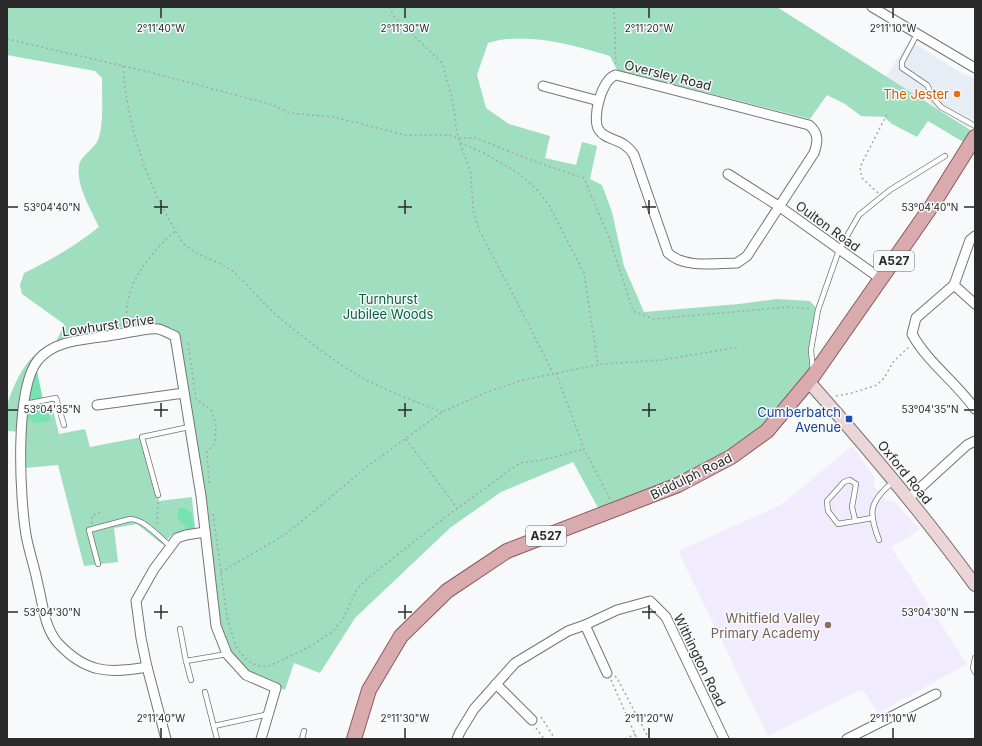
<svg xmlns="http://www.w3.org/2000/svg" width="982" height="746" font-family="Inter,sans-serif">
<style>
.built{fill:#e6edf5}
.education{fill:#f0ecfe}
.green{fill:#9fdfbf}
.forest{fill:#77e3b2}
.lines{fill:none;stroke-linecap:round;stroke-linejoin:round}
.lane-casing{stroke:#747577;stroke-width:6}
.street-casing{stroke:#747577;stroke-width:11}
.secondary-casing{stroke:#747577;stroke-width:14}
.primary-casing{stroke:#8c5a5d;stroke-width:16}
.path{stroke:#a7a7a9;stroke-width:1.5;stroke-dasharray:2 3;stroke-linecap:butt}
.lane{stroke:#fff;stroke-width:4.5}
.street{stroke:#fff;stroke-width:9}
.secondary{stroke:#ecd5d6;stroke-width:12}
.primary{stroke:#d9abae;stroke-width:14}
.ticks{fill:none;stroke:#2b2b2c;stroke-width:1.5}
.food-dot{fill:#e8710a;stroke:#f8f9fb;stroke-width:1.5}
.transit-dot{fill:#1a4fb4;stroke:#f8f9fb;stroke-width:1.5}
.education-dot{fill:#8d6e63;stroke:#f8f9fb;stroke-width:1.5}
.labels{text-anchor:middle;stroke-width:3;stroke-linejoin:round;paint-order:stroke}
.shield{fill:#f8f9fb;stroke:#68696a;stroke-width:1}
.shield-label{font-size:12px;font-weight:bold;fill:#2b2b2c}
.street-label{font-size:13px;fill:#2b2b2c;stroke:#f8f9fb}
.food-label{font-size:13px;fill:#c56008;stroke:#f8f9fb;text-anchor:end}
.park-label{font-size:13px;fill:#065f41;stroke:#f8f9fb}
.transit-label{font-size:13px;fill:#164399;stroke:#f8f9fb;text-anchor:end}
.education-label{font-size:13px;fill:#785e54;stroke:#f8f9fb;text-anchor:end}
.ticks-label{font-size:10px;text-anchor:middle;fill:#2b2b2c;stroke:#f8f9fb;stroke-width:3;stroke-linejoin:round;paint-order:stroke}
</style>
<rect width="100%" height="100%" fill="#f8f9fb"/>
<path class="built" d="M909,40L960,72L975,79V116L969,128L886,77Z"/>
<path class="education" d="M852,446L875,478L873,485L886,500L894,501L920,530L891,547L967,664L878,713L862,689L768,736L678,551L781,505Z"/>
<g class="green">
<path d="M7,7H777L975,133L970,146L928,121L917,137L892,124L884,117L861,116L845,104L827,95L810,119L617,70L610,56C574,45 525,31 488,43L477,75L486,108L509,124L550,136L545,158L576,165L582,142L597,146L590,179L602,185L612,212L624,266L644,312L739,304L776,299L810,301L818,310L811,350L816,380L731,457L602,515L573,462L501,492L450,528L355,618L320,673L294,663L285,690L246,675L227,654L216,626L175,336L157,328L57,346L38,361L22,432L7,431C7,423 6,414 7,406C14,381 30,349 56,342L64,324L22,294L20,285L24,273C51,260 75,246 99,227C91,209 76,186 79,166C79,158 92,150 97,142C104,130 102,93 102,78L95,71L7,55Z"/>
<path d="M44,404L46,411L53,410L59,434L85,429L90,447L142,437L159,501L192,497L195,528L173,534L162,544L137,524L114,528L118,562L84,566L58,465L25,468L27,406Z"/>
</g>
<g class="forest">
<path d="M38,361L37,371L43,400L25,404Z"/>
<path d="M44,404L46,411L49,410L50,421L36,423L26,417L27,406Z"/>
<path d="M179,508H186L191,512L195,528L188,529L177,518Z"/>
</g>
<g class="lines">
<defs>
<g id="lane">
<path d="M917,34L902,62V68L927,85L934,99L941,107L975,126"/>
<path d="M813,371L811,350L818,310L839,250L859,215L890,190L945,156"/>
<path d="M25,404L56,398L64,425"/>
<path d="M158,495L142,437L189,427"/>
<path d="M855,520L852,507L856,484L850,480L844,482L827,501L828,511L838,524L872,518"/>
<path d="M879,540C868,512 869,502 893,482"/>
<path d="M98,564L89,530L130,519C144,519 159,537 170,546"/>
<path d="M180,629L186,661L227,654"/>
<path d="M975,658L973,668L975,672"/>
<path d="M186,661L191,680"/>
<path d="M205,692L217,739"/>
<path d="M214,726L269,714"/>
<path d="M302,739L304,731"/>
</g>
<g id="street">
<path d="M872,7L975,68"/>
<path d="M616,75L809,125C819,133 818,142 814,153L747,256L737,263C715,263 685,269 668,253L634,155C623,137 607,142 599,130C591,119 602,78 616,75Z"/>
<path d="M543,86L599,101"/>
<path d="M728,174L780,207L881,279"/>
<path d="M975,236L970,240L954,285L916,318L912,334C928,363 956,382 975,409"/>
<path d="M954,285L975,304"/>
<path d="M97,405L184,393"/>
<path d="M909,498L967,445L975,441"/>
<path d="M585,625L607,673"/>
<path d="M147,667C109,674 85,673 57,642C44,626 43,604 38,585C35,568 29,552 26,535C20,498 14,390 38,360C55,340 83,340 107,336C118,335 150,327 158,329C164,330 169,334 175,336L201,496L216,626L227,654L246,675L276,688L261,739"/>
<path d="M496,684L532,720"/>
<path d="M166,739L147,667L141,638L136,601L154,569L177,538L186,535L205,532"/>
<path d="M457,739L460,732L474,709L515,663L568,631L585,625L617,610L650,601L666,617L724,739"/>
<path d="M847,739L936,694"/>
</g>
<path id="secondary" d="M809,382C867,447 923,514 975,585"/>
<path id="primary" d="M354,739L369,690L401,636L447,591L507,551L678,485L731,457L767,431L813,376L933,204L975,137"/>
</defs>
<use href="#lane" class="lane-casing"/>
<use href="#street" class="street-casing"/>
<use href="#secondary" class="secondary-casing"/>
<use href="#primary" class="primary-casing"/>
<g class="path">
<path d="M389,7L394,16L442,63L452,98L458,138L471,173L473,209L479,230L517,302L553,373"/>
<path d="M614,7L616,67"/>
<path d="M7,39L145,71L270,104L290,113L334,117L405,135H449L458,138H476L539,163L584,178L610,240L633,311L654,319L787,307L812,309"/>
<path d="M123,66C127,128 149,191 183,243C198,258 219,260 235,273C248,285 260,300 273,312C299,335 332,360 361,377C386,391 415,401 442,412"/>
<path d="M460,143L484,153L520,174L539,192L550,207L584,273L598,365"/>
<path d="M878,193L862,178L860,167L888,112"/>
<path d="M127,323C123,285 148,256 175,231"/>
<path d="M188,343L196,399L211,410L216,424L215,443L207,452L209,484"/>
<path d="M556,373L584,449L610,499"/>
<path d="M836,396L852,393L877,385L884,378L894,361L910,346"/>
<path d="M406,439L457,508"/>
<path d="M213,514L227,617L236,647L245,658L253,664L266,667L278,662L311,646L332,632L343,619L357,589L368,578L448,515L520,463L543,460L584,449"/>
<path d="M92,524V516L102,511"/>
<path d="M157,524L158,502"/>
<path d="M221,572L286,534L368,466L442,412L487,392L523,380L601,364L662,360L739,347"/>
<path d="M615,676L617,678L649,739"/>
<path d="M611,680L637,739"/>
<path d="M541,717L555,739"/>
<path d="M536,728L544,739"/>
<path d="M625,739L635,734"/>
</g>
<use href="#lane" class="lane"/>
<use href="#street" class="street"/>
<use href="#secondary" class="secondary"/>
<use href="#primary" class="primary"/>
</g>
<path class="ticks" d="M161,8V18M405,8V18M649,8V18M893,8V18M161,200V214M405,200V214M649,200V214M8,207H18M154,207H168M398,207H412M642,207H656M964,207H974M161,403V417M405,403V417M649,403V417M8,410H18M154,410H168M398,410H412M642,410H656M964,410H974M161,605V619M405,605V619M649,605V619M8,612H18M154,612H168M398,612H412M642,612H656M964,612H974M161,728V738M405,728V738M649,728V738M893,728V738"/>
<circle class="food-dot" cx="957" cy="94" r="4"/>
<rect class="transit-dot" x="845" y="415" width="8" height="8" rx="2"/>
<circle class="education-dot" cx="828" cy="625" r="4"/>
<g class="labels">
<g class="shield">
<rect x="874" y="251" width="40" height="20" rx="3"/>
<rect x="526" y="526" width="40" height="20" rx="3"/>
</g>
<g class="shield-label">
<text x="894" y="265">A527</text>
<text x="546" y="540">A527</text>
</g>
<g class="street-label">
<text transform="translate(668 75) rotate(14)" y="5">Oversley Road</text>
<text transform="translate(828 226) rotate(36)" y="5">Oulton Road</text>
<text transform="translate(108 325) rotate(-8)" y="5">Lowhurst Drive</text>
<text transform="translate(905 472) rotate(51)" y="5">Oxford Road</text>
<text transform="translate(691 476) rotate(-26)" y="5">Biddulph Road</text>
<text transform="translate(700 660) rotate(64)" y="5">Withington Road</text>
</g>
<g class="food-label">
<text x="949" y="99">The Jester</text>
</g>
<g class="park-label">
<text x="388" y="304">Turnhurst<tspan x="388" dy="15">Jubilee Woods</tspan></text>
</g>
<g class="transit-label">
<text x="841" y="417">Cumberbatch<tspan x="841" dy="15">Avenue</tspan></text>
</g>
<g class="education-label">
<text x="820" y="623">Whitfield Valley<tspan x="820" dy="15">Primary Academy</tspan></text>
</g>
</g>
<g class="ticks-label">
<text x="161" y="32">2°11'40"W</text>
<text x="405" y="32">2°11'30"W</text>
<text x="649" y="32">2°11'20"W</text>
<text x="893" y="32">2°11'10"W</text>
<text x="52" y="211">53°04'40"N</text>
<text x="930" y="211">53°04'40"N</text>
<text x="52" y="413">53°04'35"N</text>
<text x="930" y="413">53°04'35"N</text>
<text x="52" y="616">53°04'30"N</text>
<text x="930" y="616">53°04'30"N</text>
<text x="161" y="722">2°11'40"W</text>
<text x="405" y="722">2°11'30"W</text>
<text x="649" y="722">2°11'20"W</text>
<text x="893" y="722">2°11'10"W</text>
</g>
<rect width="982" height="746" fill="none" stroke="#2b2b2c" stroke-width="16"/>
</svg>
